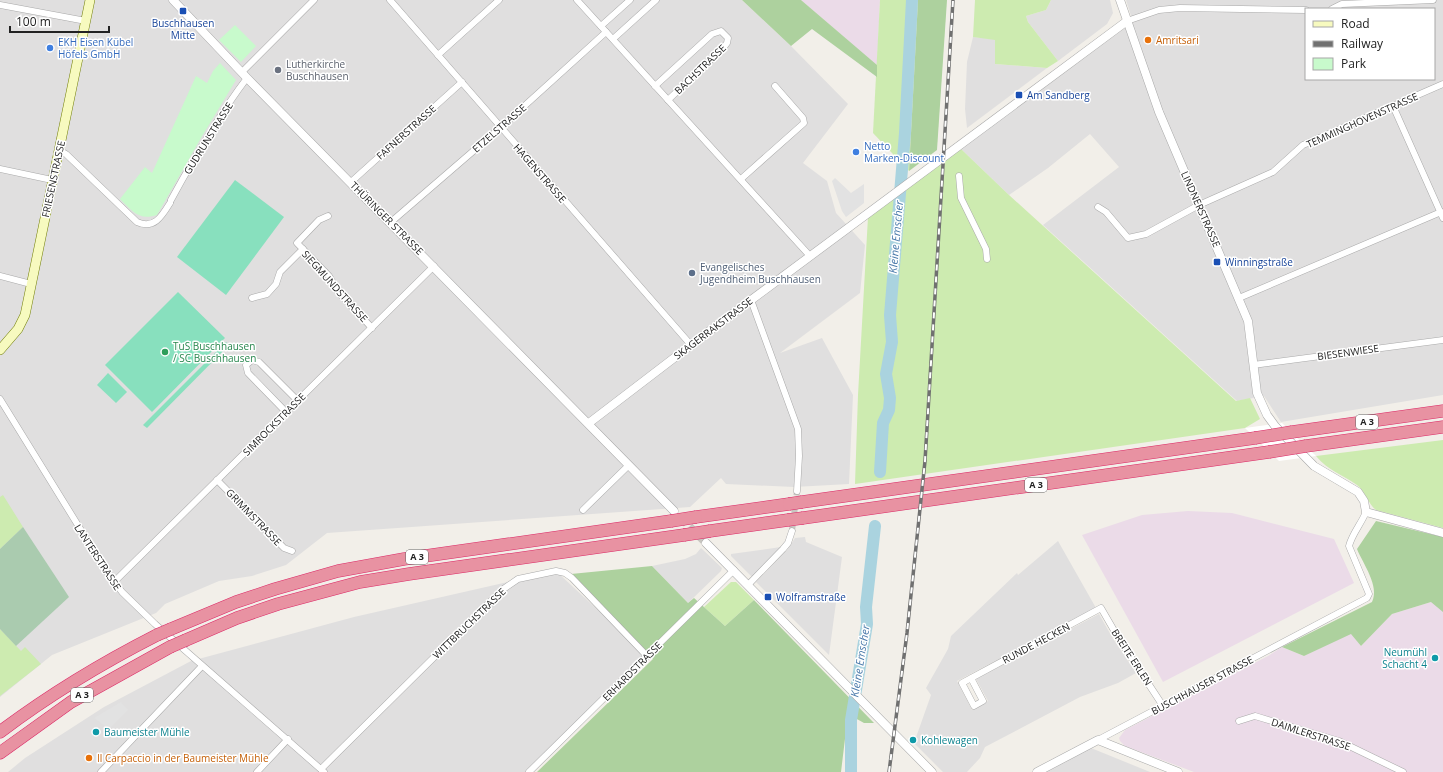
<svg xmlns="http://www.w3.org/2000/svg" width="1443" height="772" font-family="'Open Sans',sans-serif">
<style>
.residential{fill:#e0dfdf;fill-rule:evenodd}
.industrial{fill:#ebdbe8}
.grass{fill:#cdebb0}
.forest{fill:#add19e}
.cemetery{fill:#aacbaf}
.park{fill:#c8facc}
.pitch{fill:#88e0be}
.parking{fill:#e2e2e2}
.pier{fill:#fff}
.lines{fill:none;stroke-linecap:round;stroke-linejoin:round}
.river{stroke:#aad3df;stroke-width:12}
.minor-tunnel{stroke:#c8c6c1;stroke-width:6;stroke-dasharray:6 3;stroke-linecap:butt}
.tertiary-tunnel{stroke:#c8c6c1;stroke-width:8;stroke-dasharray:8 4;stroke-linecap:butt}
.minor-casing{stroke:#a9a9a9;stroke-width:7}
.tertiary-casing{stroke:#a9a9a9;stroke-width:9}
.secondary-casing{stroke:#707d05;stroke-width:10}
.motorway-casing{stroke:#dc2a67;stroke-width:13}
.minor{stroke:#fff;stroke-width:6}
.tertiary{stroke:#fff;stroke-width:8}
.secondary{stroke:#f7fabf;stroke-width:9}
.motorway{stroke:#e892a2;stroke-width:12}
.rail-casing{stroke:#707070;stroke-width:3.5}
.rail{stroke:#fff;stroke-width:2;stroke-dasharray:6;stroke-linecap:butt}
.motorway-bridge-casing{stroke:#dc2a67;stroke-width:13;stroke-linecap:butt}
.motorway-bridge{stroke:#e892a2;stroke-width:12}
.transit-dot{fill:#1a4fb4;stroke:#fff;stroke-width:1.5}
.food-dot{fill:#e8710a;stroke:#fff;stroke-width:1.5}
.shop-dot{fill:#3f7fe0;stroke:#fff;stroke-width:1.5}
.worship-dot{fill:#6b7280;stroke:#fff;stroke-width:1.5}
.service-dot{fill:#5c6f8a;stroke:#fff;stroke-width:1.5}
.leisure-dot{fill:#2e9e5b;stroke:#fff;stroke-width:1.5}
.culture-dot{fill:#0f9aa8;stroke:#fff;stroke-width:1.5}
.labels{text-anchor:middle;stroke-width:3;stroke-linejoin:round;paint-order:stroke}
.shield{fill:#fff;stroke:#646464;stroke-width:1}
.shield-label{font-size:9px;font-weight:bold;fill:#222}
.transit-label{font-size:10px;fill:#164399;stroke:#fff;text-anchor:start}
.food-label{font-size:10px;fill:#c56008;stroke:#fff;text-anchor:start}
.shop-label{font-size:10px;fill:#366cbe;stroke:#fff;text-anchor:start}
.worship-label{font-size:10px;fill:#5b616d;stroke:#fff;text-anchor:start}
.street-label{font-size:10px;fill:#222;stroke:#fff}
.service-label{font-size:10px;fill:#4e5e75;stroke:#fff;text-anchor:start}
.leisure-label{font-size:10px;fill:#27864d;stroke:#fff;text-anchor:start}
.culture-label{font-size:10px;fill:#0d838f;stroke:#fff;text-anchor:start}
.water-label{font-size:11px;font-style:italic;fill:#4a7aab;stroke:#fff}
</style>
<rect width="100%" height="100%" fill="#f2efe9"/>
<g class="residential">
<path d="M0,0H742L791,46L848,104L803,163L827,181L836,213L865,245L860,293L780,353L822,338L853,395L849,484L794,487L726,484L721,478L690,507L327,533L286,565L252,576L219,581L165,604L156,613L52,655L0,697Z"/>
<path d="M1051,0H1110L1113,13L1107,24L1058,61L1028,22L1026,16L1046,10Z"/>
<path d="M1126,0H1443V395L1281,422L1264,396L1237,401L1043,225L1119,167L1090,134L1048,168L1009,195L961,149L1133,22ZM1306,9H1434V79H1306Z"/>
<path d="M973,37L995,39V64L1047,68L967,128L965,109L967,62Z"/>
<path d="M805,537L806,542L842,557L829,655L756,582L788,549L795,538Z"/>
<path d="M1058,541L1096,608L957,681L972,710L988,701L976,679L1099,614L1112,637L1136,673L1118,683L1080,697L985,747L980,758L967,772H943L914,743L931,695L926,688L948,649L951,636L1017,573L1018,575Z"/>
<path d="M781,547L775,555L753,576H751L731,556V554Z"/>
<path d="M701,548L722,568L721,571L688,603L652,566L685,559L696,554Z"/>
<path d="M556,571L647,656L532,772H8L25,758L104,707L191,661L354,617Z"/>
<path d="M1091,748L1150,772H1046Z"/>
</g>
<g class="industrial">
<path d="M801,0H880L877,65L860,51Z"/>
<path d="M1188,511L1232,513L1334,539L1354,583L1163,682L1082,535L1142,515Z"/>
<path d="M1443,596V772H1194L1125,746L1120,741L1119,738L1125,730L1268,656L1282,647L1304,656L1351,633L1361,646L1392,614L1431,602Z"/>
</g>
<g class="grass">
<path d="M880,0H918L909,171L873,133Z"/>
<path d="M975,0H1051L1046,10L1026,16L1028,22L1058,61L1047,68L995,64V40L973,37Z"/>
<path d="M961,149L1009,195L1236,401L1250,398L1260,419L1245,428L855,484L858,395L868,217Z"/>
<path d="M1443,440V528L1376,510C1368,504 1366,492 1357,485C1342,474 1328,471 1316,456Z"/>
<path d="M3,495L23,527L0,549V497Z"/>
<path d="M731,582H736L754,600L725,626L704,607Z"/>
<path d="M0,629L21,651L25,647L41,664L0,696Z"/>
</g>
<g class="forest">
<path d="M742,0H801L877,65V77L812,29L791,46Z"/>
<path d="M918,0H947L937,150L909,171Z"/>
<path d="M1376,521L1443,537V612L1431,602L1392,614L1361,646L1351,634L1304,656L1282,647L1372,602C1380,586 1363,564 1357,549Z"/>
<path d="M652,566L688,603L694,598L725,626L754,600L874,723H864L848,714L841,772H537L653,659L571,574Z"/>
</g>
<path class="cemetery" d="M23,527L69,597L16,646L0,629V549Z"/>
<g class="park">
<path d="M235,25L256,46L241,62L219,40Z"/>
<path d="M220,63L236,80L201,138L157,215C139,221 132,211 120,199L145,167L152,173L196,76L207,83L213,71Z"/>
</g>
<g class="pitch">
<path d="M235,180L284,217L226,295L177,257Z"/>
<path d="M178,292L225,338L152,412L105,365Z"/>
<path d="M226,342L229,345L147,428L143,425Z"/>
<path d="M108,373L127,392L116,403L97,385Z"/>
</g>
<g class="parking">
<path d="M835,178L851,193L864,184V203L846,217L842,211L832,181Z"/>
<path d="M121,702L128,710L109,729L94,718Z"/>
</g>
<path class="pier" d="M1282,423L1316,456L1279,461L1245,428Z"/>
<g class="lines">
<g class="river">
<path d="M880,472L883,423L889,410L890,398L886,374L892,342L890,315L905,133L912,0"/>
<path d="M851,772V720L867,624L866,607L875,526"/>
</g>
<path class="minor-tunnel" d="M792,531L797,491"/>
<path class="tertiary-tunnel" d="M681,518L706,543"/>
<defs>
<g id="minor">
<path d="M390,0L691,345"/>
<path d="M577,0L810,256"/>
<path d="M0,5L86,21"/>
<path d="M1332,9L1342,4L1433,0"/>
<path d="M1127,21L1159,10L1180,8L1306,10"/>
<path d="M601,26L630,0"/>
<path d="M613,39L656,0"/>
<path d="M438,55L499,0"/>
<path d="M242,72L314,0"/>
<path d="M655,86L712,34L721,31L728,38L727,43L724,47L668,100"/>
<path d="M1393,106L1443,218"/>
<path d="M59,150L66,154L137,222C154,230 162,216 170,203"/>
<path d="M0,169L52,180"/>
<path d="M959,176L961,198L986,249L987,259"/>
<path d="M741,179L804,123L803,118L775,86"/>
<path d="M351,182L462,82"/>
<path d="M171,200C194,158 218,116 247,78"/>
<path d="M1098,207L1106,212L1128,238L1146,234L1199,205L1273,172L1303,145L1443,84"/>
<path d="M328,216L319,220L297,243L329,276L339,293L372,328"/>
<path d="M391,222L500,128L606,32"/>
<path d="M0,276L31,284"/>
<path d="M252,298L267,294L276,284L280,272L303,249"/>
<path d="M1239,298L1441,212"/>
<path d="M751,300L798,429L799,456L797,491"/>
<path d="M1253,365L1443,340"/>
<path d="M0,399L105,569L122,592L155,624L324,772"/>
<path d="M286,412L248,373L246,365L252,360L259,362L298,401"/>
<path d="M217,480L284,548L292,551"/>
<path d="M583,510L629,465"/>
<path d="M114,582L434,266"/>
<path d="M748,585L783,549L788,543L792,531"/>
<path d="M971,678L983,701L974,706L962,683L1101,608L1119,639L1163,706"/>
<path d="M1239,721L1255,716L1339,741L1403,772"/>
<path d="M1098,740L1367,598L1369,594L1349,546C1352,534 1361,524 1366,512"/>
<path d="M321,769L502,590L518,579L556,571L565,573L572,578L647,656"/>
<path d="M101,772L202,666"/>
<path d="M257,772L288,739"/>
<path d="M529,772L734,570"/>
</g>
<g id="tertiary">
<path d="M173,0L247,78L674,511"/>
<path d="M1120,0L1159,112L1248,321L1257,393L1267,415L1275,426L1314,466L1358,492L1364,501L1366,512L1443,533"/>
<path d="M589,423L708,332L1127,21"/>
<path d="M706,543L932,772"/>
<path d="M1037,772L1098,740L1178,772"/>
</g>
<path id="secondary" d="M0,350L18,329L25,315L90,0"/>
<g id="motorway">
<path d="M1292,432L1443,411"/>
<path d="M1306,446L1443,427"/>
<path d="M802,502L1255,438"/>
<path d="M696,517L789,504"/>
<path d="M803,518L1269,452"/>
<path d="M710,531L788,520"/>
<path d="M171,629L236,602L275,589L338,571L404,559L671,521"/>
<path d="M186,640L237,618L278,604L360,582L409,574L684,535"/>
<path d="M0,732C49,695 102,663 157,635"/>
<path d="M0,753L71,702L170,647"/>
</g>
</defs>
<use href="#minor" class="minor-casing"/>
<use href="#tertiary" class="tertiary-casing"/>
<use href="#secondary" class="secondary-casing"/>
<use href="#motorway" class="motorway-casing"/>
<use href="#minor" class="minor"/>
<use href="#tertiary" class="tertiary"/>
<use href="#secondary" class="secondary"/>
<use href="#motorway" class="motorway"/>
<defs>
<path id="rail" d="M889,772L907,633L925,461L953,0"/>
</defs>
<use href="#rail" class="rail-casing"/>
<use href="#rail" class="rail"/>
<defs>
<g id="motorway-bridge">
<path d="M1255,438L1292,432"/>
<path d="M1269,452L1306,446"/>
<path d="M789,504L802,502"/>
<path d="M788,520L803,518"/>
<path d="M671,521L696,517"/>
<path d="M684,535L710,531"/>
<path d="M157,635L171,629"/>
<path d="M170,647L186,640"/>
</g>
</defs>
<use href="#motorway-bridge" class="motorway-bridge-casing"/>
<use href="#motorway-bridge" class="motorway-bridge"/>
</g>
<g class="transit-dot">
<rect x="179" y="7" width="8" height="8" rx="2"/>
<rect x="1015" y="91" width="8" height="8" rx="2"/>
<rect x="1213" y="258" width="8" height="8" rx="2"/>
<rect x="764" y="593" width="8" height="8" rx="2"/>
</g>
<g class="food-dot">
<circle cx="1148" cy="40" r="4"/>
<circle cx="89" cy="758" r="4"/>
</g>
<g class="shop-dot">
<circle cx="50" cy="48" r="4"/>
<circle cx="856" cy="152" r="4"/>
</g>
<circle class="worship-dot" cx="278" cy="70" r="4"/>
<circle class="service-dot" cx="692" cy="273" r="4"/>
<circle class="leisure-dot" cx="165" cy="352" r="4"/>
<g class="culture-dot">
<circle cx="1435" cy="658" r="4"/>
<circle cx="96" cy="732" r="4"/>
<circle cx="913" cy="740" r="4"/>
</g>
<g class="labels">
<g class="shield">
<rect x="1356" y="415" width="22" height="14" rx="3"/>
<rect x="1025" y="478" width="22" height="14" rx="3"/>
<rect x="406" y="550" width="22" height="14" rx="3"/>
<rect x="71" y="688" width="22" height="14" rx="3"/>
</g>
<g class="shield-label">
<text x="1367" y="425">A 3</text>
<text x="1036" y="488">A 3</text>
<text x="417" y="560">A 3</text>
<text x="82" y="698">A 3</text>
</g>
<g class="transit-label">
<text x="183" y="27" text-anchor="middle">Buschhausen<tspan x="183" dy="12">Mitte</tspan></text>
<text x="1027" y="99">Am Sandberg</text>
<text x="1225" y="266">Winningstraße</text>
<text x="776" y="601">Wolframstraße</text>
</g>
<g class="food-label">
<text x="1156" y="44">Amritsari</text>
<text x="97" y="762">Il Carpaccio in der Baumeister Mühle</text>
</g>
<g class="shop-label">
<text x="58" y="46">EKH Eisen Kübel<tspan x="58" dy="12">Höfels GmbH</tspan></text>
<text x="864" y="150">Netto<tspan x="864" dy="12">Marken-Discount</tspan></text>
</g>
<g class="worship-label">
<text x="286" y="68">Lutherkirche<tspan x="286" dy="12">Buschhausen</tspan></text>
</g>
<g class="street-label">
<text transform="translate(700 69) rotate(-44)" y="4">BACHSTRASSE</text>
<text transform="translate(1362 120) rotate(-24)" y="4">TEMMINGHOVENSTRASSE</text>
<text transform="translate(499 128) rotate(-41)" y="4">ETZELSTRASSE</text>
<text transform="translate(406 132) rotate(-42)" y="4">FAFNERSTRASSE</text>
<text transform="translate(208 138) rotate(-58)" y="4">GUDRUNSTRASSE</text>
<text transform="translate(540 173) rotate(49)" y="4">HAGENSTRASSE</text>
<text transform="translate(53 179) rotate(-78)" y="4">FRIESENSTRASSE</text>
<text transform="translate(1201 209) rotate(66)" y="4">LINDNERSTRASSE</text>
<text transform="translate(387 218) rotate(45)" y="4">THÜRINGER STRASSE</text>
<text transform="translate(335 286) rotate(48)" y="4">SIEGMUNDSTRASSE</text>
<text transform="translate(713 328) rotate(-37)" y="4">SKAGERRAKSTRASSE</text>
<text transform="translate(1348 352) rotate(-8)" y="4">BIESENWIESE</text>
<text transform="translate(274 424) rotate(-45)" y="4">SIMROCKSTRASSE</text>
<text transform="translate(254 517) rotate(46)" y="4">GRIMMSTRASSE</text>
<text transform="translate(98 557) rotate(57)" y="4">LANTERSTRASSE</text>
<text transform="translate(469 623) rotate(-44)" y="4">WITTBRUCHSTRASSE</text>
<text transform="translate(1036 643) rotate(-28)" y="4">RUNDE HECKEN</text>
<text transform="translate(1132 657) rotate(57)" y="4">BREITE ERLEN</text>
<text transform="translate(632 671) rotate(-45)" y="4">ERHARDSTRASSE</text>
<text transform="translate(1202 685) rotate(-28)" y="4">BUSCHHAUSER STRASSE</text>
<text transform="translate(1311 734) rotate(18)" y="4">DAIMLERSTRASSE</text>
</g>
<g class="service-label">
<text x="700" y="271">Evangelisches<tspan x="700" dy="12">Jugendheim Buschhausen</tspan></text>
</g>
<g class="leisure-label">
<text x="173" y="350">TuS Buschhausen<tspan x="173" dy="12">/ SC Buschhausen</tspan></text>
</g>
<g class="culture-label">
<text x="1427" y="656" text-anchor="end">Neumühl<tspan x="1427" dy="12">Schacht 4</tspan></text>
<text x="104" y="736">Baumeister Mühle</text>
<text x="921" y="744">Kohlewagen</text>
</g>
<g class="water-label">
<text transform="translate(896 237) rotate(-85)" y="4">Kleine Emscher</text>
<text transform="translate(860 661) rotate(-81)" y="4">Kleine Emscher</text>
</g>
</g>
<rect x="1305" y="8" width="130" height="72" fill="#ffffff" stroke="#a7a7a7"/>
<rect x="1313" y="21" width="20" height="6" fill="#f7fabf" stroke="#a7a7a7"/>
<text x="1341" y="28" font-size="12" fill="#222222">Road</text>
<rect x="1313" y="41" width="20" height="6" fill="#707070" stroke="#a7a7a7"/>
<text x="1341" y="48" font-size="12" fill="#222222">Railway</text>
<rect x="1313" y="58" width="20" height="12" fill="#c8facc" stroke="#a7a7a7"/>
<text x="1341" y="68" font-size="12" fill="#222222">Park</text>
<path d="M10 26v6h99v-6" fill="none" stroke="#222222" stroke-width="2"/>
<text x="16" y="26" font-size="12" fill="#222222" stroke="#ffffff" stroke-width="3" paint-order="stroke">100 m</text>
</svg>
